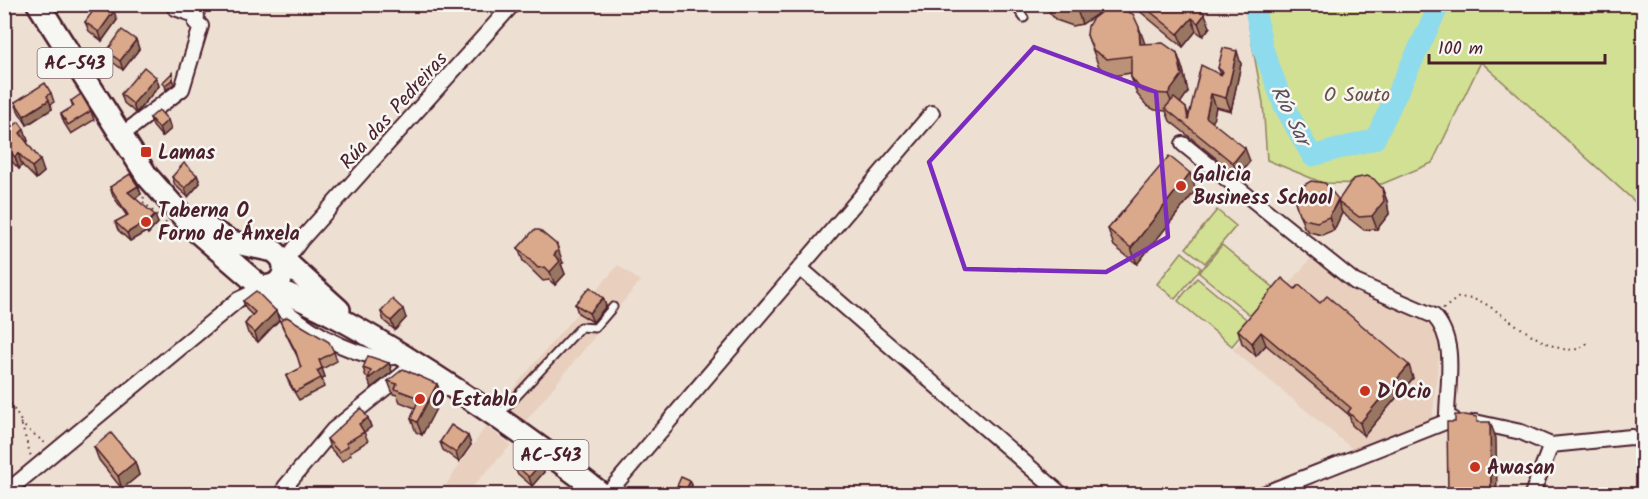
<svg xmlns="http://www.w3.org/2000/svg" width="1648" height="499" font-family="Kalam,sans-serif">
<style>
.built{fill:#e8cfbe}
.green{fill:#d2e093;stroke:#8e805f;stroke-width:1.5}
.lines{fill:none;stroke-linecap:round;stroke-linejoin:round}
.river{stroke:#8edbed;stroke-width:21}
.service-casing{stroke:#4a1f2b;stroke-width:11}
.minor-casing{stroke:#4a1f2b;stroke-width:18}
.primary-casing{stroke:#4a1f2b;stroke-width:26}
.path{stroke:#4a1f2b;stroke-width:2;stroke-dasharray:1.5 4.5;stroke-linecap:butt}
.service{stroke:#f6f6f2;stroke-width:7}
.minor{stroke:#f6f6f2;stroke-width:14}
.primary{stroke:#f6f6f2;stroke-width:21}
.wall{fill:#bb9178;stroke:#4a1f2b;stroke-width:1.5}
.shaded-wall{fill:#997662;stroke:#4a1f2b;stroke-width:1.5}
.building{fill:#daa98c;stroke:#4a1f2b;stroke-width:1.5}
.marked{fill:none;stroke:#7b2cbf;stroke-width:4.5;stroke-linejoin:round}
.poi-dot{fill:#c8321e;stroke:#f6f6f2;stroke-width:2}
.labels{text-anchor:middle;stroke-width:5;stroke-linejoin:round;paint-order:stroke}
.shield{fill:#f6f6f2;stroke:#7e6067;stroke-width:1.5}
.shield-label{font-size:18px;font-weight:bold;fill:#4a1f2b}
.park-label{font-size:20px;fill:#6c4f45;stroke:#f6f6f2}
.street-label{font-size:20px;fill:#4a1f2b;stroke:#f6f6f2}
.poi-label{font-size:20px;font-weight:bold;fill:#4a1f2b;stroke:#f6f6f2;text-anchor:start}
.water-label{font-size:21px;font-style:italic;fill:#5b4e5c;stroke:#f6f6f2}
</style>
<rect width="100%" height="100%" fill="#eedfd3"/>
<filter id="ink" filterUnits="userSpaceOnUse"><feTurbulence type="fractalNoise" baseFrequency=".0167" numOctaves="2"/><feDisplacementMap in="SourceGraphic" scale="12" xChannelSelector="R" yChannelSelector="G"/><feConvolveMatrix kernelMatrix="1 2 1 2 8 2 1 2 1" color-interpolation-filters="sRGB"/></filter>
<g filter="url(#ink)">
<g class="built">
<path d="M1312,257L1350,289L1434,326L1441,337L1432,420L1355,451L1233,350Z"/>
<path d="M618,265L640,281L524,423L499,405Z"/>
<path d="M486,426L511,445L466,494H440Z"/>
</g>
<g class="green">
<path d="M1245,5H1643V209L1481,62L1432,163L1382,184L1323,183L1267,160L1263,103Z"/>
<path d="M1217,210L1236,226L1205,263L1186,248Z"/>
<path d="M1222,245L1278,291L1255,319L1199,273Z"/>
<path d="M1182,252L1201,268L1175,299L1157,284Z"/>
<path d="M1197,278L1251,323L1232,346L1178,301Z"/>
</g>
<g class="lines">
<path class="river" d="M1254,4L1263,49L1284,106L1312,156L1375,139L1440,4"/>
<defs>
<g id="service">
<path d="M1014,4L1024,18"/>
<path d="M499,415L581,327L595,328L613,307"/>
</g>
<g id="minor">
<path d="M119,137L182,89L201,26L196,23L197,16L175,8"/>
<path d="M1183,144L1355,282L1434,316C1459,343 1446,388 1447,422"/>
<path d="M285,268L289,256L301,240L513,4"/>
<path d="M800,268L1061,494"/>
<path d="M260,288C289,317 330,346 371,356C381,359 393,357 403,356"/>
<path d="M1475,422L1521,432L1551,445L1631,437L1644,439"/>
<path d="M285,487L333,430L404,373"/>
<path d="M4,494L239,299L265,287"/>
<path d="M607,494L932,113"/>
<path d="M1263,494L1453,419"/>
<path d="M1532,494L1551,445"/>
</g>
<g id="primary">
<path d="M38,4L147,176L195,230L260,286C277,289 289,276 282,259"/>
<path d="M204,226L232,242L274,251L339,310"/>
<path d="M270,287C317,304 361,330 404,356C473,399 538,444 602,494"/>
</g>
</defs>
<use href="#service" class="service-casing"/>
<use href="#minor" class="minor-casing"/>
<use href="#primary" class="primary-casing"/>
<g class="path">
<path d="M144,197L142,201L168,225"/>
<path d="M1443,309L1459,297C1466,298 1475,299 1482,302C1506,314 1565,371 1589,341"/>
<path d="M4,394L20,419L31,457"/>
<path d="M20,423L46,444"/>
</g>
<use href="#service" class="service"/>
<use href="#minor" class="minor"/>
<use href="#primary" class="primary"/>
</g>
<g class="wall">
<path d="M157,4H169L166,8Z"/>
<path d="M1047,4H1100L1097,14L1082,24L1073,26L1056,20L1050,13Z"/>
<path d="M1131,4H1194L1210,27L1203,36L1196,31L1183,47Z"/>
<path d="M117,20L102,41L89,31L85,22Z"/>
<path d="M1087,35L1145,44L1183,70L1188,92L1180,103L1186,108L1189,115L1221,74L1218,68L1241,64L1231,111L1216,107L1212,122L1250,161L1238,176L1170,121L1166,111L1155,110L1147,106L1137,94L1131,77V73L1113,76L1099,67Z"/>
<path d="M136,40L139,49L123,70L110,60L107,51Z"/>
<path d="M156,77L159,86L136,113L124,103L121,94Z"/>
<path d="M51,93L54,102L51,104L52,109L27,125L18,111L15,102Z"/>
<path d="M71,101L91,111L94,120L71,134L64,123L61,114L73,107Z"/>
<path d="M150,118L171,129L162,137L153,126Z"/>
<path d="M24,129L28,141L27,142L44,172L36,179L22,165L19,169L4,153V132Z"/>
<path d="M197,175L200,183L188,197L175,185L172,177Z"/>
<path d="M138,186L141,194L135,198L158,223L148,234L146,232L130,241L118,230L115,222L127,216L113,196L110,187Z"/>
<path d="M1382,188L1387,201L1389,214L1377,229L1364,230L1342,213L1334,230L1322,235L1309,232L1304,227L1295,201L1338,200Z"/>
<path d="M1196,190L1137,264L1114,246L1108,229Z"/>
<path d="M518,248L563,263L561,264L565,274L555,285L549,280L543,281L523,261Z"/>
<path d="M1295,289L1320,303L1413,378L1364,436L1352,425L1349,415L1266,345L1256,356L1242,343L1238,330Z"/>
<path d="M603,298L606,306L593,322L578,313L575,304Z"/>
<path d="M243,301L276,311L279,320L258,342L248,333L245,324L252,315L246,309Z"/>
<path d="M381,312L406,318L395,330L384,321Z"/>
<path d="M280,321L334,352L337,361L322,369L325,377L322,380L324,387L299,400L290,385L286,376L301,368L298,358L284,330Z"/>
<path d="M389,363L392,372L371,388L369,378L366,377L363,368Z"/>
<path d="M388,381L437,384L442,397L422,435L416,432L411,419L415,408L400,402L397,395L393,394Z"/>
<path d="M368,418L371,427L364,432L368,441L350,452L351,455L342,461L330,448L327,439Z"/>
<path d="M468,436L471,445L459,462L443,450L440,442Z"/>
<path d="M94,447L135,462L139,475L122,489L99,460Z"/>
<path d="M514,464L544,472L532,486L517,473Z"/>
<path d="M690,481L692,485L688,494L679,490L677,486Z"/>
</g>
<g class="shaded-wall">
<path d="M1080,4H1100L1097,14L1082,24L1076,7Z"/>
<path d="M114,11L117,20L102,41L99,32Z"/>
<path d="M1205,14L1210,27L1203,36L1198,23Z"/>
<path d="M1192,18L1196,31L1183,47L1178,34Z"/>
<path d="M1139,27L1145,44L1147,61L1140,44Z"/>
<path d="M136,40L139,49L123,70L120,61Z"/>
<path d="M1237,51L1241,64L1231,111L1226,98Z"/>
<path d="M1177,53L1183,70L1188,92L1175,111L1168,94Z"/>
<path d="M172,73L174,84L166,90L165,85Z"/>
<path d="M156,77L159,86L136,113L133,104Z"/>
<path d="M1211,94L1216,107L1211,130L1206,117Z"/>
<path d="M49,100L52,109L27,125L24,116Z"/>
<path d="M168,120L171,129L162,137L159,128Z"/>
<path d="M24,129L28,141L24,145L20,133Z"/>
<path d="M1245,148L1250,161L1238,176L1233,163Z"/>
<path d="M18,153L22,165L19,169L15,157Z"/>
<path d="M40,160L44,172L36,179L32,167Z"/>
<path d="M1190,173L1196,190L1137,264L1131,248Z"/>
<path d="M197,175L200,183L188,197L185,188Z"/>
<path d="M138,186L141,194L131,201L128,192Z"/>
<path d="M1382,188L1387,201L1389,214L1377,229L1372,216Z"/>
<path d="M1338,201L1342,213L1334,230L1329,217Z"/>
<path d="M155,215L158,223L148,234L145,226Z"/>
<path d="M143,223L146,232L130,241L127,233Z"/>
<path d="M557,245L563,263L561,264L565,274L555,285L550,272Z"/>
<path d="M603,298L606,306L593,322L589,313Z"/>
<path d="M403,309L406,318L395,330L391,321Z"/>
<path d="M276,311L279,320L258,342L255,333Z"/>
<path d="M1261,332L1266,345L1256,356L1252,343Z"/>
<path d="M389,363L392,372L371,388L368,379Z"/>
<path d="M1409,365L1413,378L1364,436L1360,423Z"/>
<path d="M322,368L325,377L322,380L317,371Z"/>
<path d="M437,384L442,397L422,435L417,422Z"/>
<path d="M368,418L371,427L363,433L359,424Z"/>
<path d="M1490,422L1496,438L1497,495H1491Z"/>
<path d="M468,436L471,445L459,462L456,453Z"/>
<path d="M135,462L139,475L122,489L118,476Z"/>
<path d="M541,463L544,472L532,486L529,477Z"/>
<path d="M690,481L692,485L688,494L686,490Z"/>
</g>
<g class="building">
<path d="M98,4H105L114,11L99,32L85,22Z"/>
<path d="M1055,4H1080L1076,7L1067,9Z"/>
<path d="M1141,4H1194L1205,14L1198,23L1192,18L1178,34Z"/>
<path d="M1105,9H1121L1133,14L1139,27L1140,44L1163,43L1177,53L1182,75L1168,94L1149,93L1141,90L1131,77V56L1107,59L1093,50L1087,35L1088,26L1092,19Z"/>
<path d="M122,30L136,40L120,61L107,51Z"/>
<path d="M1223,48L1237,51L1226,98L1211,94L1206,117L1245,148L1233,163L1165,108L1174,98L1186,108L1188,120L1201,65L1221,75L1223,72L1218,68Z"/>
<path d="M144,67L156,77L133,104L121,94Z"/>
<path d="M172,73L173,79L165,85L162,83Z"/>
<path d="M45,83L51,93L47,96L49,100L24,116L15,102Z"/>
<path d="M81,94L91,111L68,125L61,114L74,106L71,101Z"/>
<path d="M159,110L168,120L159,128L150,118Z"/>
<path d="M19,122L24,129L20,133L40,160L32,167L18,153L15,157L4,145V132Z"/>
<path d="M1169,156L1190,173L1131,248L1108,229Z"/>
<path d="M184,163L197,175L185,188L172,177Z"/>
<path d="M130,174L138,186L128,192L155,215L145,226L143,223L127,233L115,222L128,215L110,187Z"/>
<path d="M1367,176L1374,179L1382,188L1384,201L1372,216L1359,217L1338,201L1353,179Z"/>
<path d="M1311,181L1325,183L1338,199L1329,217L1317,222L1304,219L1299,214L1295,201L1299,188Z"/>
<path d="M534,230H539L557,245L558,250L554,255L560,261L550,272L545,267L538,268L518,248Z"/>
<path d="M1282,278L1295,289L1299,285L1320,303L1327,296L1409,365L1360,423L1348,412L1351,408L1261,332L1252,343L1238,330Z"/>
<path d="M590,287L603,298L589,313L575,304Z"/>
<path d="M256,291L276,311L255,333L245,324L255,312L243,301Z"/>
<path d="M392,299L403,309L391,321L381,312Z"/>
<path d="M287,317L329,342L334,352L319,360L322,368L317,371L321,378L295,392L286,376L301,368L296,352L280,321Z"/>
<path d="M368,356L389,363L368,379L371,371L363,368Z"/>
<path d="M403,369L437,384L417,422L411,419L419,398L395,389L397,384L388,381Z"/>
<path d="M361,408L368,418L359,424L364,432L346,443L348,446L339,452L327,439Z"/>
<path d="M1455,415H1465L1477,417V422H1490L1491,495H1448L1447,422H1455Z"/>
<path d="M451,425L468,436L456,453L440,442Z"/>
<path d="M111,433L135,462L118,476L94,447Z"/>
<path d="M526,450L541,463L529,477L514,464Z"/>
<path d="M681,477L690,481L686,490L677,486Z"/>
</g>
</g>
<path class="marked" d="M1034,47L1156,92L1168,237L1106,272L965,269L929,162Z"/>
<g class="poi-dot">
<rect x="140" y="146" width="12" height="12" rx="3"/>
<circle cx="1181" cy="186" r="6"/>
<circle cx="146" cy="222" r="6"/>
<circle cx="1365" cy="391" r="6"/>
<circle cx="420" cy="399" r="6"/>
<circle cx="1475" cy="467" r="6"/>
</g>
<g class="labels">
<g class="shield">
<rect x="37.5" y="48" width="75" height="30" rx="4.5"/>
<rect x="513.5" y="440" width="75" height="30" rx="4.5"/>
</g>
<g class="shield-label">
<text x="75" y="69">AC-543</text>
<text x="551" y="461">AC-543</text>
</g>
<g class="park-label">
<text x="1357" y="101">O Souto</text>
</g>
<g class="street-label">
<text transform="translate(393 110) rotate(-48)" y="7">Rúa das Pedreiras</text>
</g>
<g class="poi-label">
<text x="158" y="159">Lamas</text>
<text x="1193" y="181">Galicia<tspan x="1193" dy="23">Business School</tspan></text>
<text x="158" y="217">Taberna O<tspan x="158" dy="23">Forno de Ánxela</tspan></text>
<text x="1377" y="398">D'Ocio</text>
<text x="432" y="406">O Establo</text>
<text x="1487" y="474">Awasan</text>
</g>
<g class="water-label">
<text transform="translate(1291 115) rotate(64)" y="7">Río Sar</text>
</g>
</g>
<rect width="1648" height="499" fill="none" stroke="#f6f6f2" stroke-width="24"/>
<rect x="12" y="12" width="1624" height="475" fill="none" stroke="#4a1f2b" stroke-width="2" filter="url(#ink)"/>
<path d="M1429 54v9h176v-9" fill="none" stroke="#4a1f2b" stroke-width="3"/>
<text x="1438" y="54" font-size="18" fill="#4a1f2b" stroke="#f6f6f2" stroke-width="4.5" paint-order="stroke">100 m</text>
</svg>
